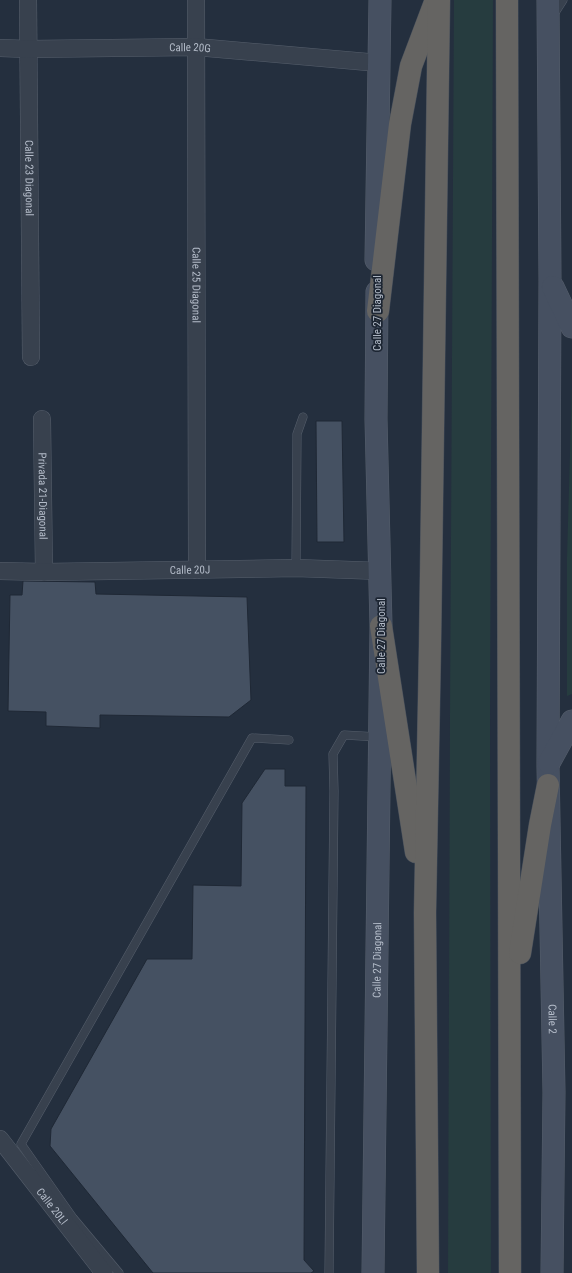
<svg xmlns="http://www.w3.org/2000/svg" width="572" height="1273" font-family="'Roboto Condensed',sans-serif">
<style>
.green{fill:#263c3f}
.building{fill:#455162;stroke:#1f2835}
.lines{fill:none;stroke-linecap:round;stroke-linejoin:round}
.service-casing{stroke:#565f6c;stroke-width:9}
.minor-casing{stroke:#565f6c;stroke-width:18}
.secondary-casing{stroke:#565f6c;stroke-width:23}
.trunk-casing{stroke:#434c59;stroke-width:23}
.service{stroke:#38414e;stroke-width:8}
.minor{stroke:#38414e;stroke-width:17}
.secondary{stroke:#465061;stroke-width:22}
.trunk{stroke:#656462;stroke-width:22}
.labels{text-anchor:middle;stroke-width:3.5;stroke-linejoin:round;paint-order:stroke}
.street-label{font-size:11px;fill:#b4bcc9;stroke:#1d2633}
</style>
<rect width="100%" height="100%" fill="#242f3e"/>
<g class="green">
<path d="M454,0H493L490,717L491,1273H448L450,716Z"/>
<path d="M572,383V694L567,696V558Z"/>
</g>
<g class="building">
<path d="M316,421H342L344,542H317Z"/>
<path d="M23,581L95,582L96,594L247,597L251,700L229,717L100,715V728L46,726V712L8,711L10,595H22Z"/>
<path d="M265,769H285V786H306L304,1260L314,1271L311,1273H153L50,1146L51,1129L147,959H192L193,885L241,886L242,803Z"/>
</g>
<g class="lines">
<defs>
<g id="service">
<path d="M554,14L563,0"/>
<path d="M296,568L297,434L303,417"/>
<path d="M119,1273L73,1218L21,1144L252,738L289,740"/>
<path d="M329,1273L334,791L333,754L344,735L379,737"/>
</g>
<g id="minor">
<path id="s1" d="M28,0L31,357"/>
<path id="s2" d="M196,0L197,570"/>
<path id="s3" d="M0,48L28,49L196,47L379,63"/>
<path id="s4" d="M42,419L44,572"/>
<path id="s5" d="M0,571L44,572L296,568L380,571"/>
<path id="s6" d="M0,1139L104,1273"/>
</g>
<g id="secondary">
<path id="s7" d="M548,0L550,280L548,766L554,1092L552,1273"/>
<path d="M376,260L380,0"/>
<path d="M553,287L572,327"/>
<path d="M549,763L572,721"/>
<path id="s8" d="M373,1273L381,626L376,419L377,292"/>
</g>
<g id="trunk">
<path d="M507,0L510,1273"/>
<path d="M378,311L400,124L411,66L434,5"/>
<path d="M381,626L416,852"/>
<path d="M520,953L540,825L548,785"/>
<path d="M428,1273L425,913L430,646L439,0"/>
</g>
</defs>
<use href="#service" class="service-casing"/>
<use href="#minor" class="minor-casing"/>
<use href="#secondary" class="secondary-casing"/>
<use href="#trunk" class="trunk-casing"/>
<use href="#service" class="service"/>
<use href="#minor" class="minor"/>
<use href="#secondary" class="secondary"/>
<use href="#trunk" class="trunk"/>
</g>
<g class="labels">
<g class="street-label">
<text dy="4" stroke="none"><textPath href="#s3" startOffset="190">Calle 20G</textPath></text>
<text dy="4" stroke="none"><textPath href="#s1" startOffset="178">Calle 23 Diagonal</textPath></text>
<text dy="4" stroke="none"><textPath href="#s2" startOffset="285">Calle 25 Diagonal</textPath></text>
<text transform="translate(377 313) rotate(-90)" y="4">Calle 27 Diagonal</text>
<text dy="4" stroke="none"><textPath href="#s4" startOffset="77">Privada 21-Diagonal</textPath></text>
<text dy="4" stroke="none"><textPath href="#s5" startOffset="190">Calle 20J</textPath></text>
<text transform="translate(381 636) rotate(-90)" y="4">Calle 27 Diagonal</text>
<text dy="4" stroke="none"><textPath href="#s8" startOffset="313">Calle 27 Diagonal</textPath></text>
<text dy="4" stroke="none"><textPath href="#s7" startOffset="1019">Calle 2</textPath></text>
<text dy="4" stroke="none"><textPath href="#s6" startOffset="85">Calle 20Ll</textPath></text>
</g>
</g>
</svg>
